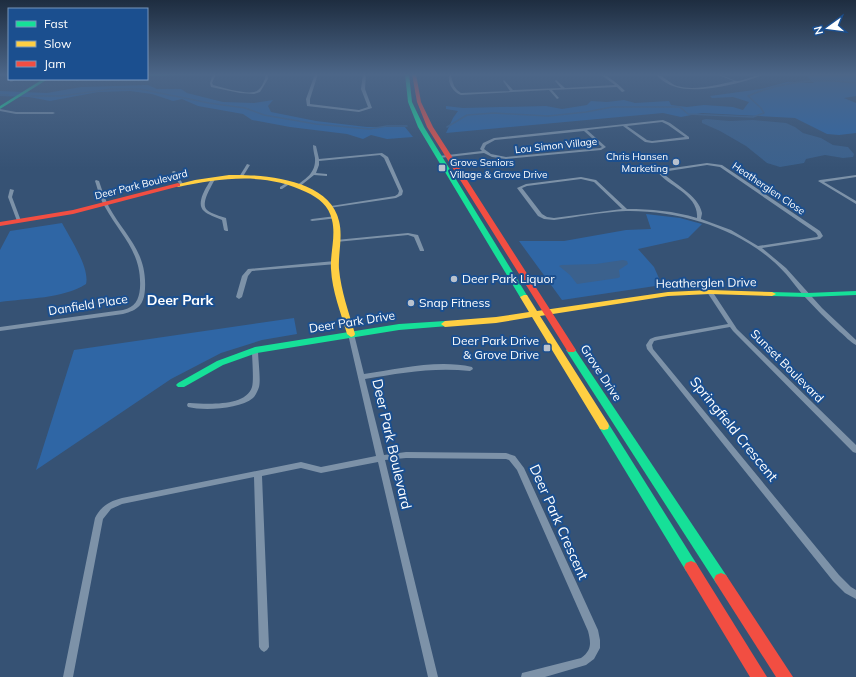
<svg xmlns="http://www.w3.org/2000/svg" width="856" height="677" font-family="Mulish,sans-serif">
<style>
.green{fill:#2f66a5}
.water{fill:#3b618d}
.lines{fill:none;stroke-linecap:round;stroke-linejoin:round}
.stream{stroke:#3b618d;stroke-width:1.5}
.street{fill:#7d92a8;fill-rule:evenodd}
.fast{fill:#16e098;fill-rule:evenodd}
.slow{fill:#ffcf43;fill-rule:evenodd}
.jam{fill:#f24e42;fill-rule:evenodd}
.poi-dot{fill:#b9c2ce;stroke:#1b4f8f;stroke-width:1.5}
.labels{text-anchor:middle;stroke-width:4;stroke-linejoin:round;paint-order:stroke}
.far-street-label{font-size:10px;fill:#fff;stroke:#1b4f8f}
.far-poi-label{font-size:10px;fill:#fff;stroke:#1b4f8f;text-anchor:end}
.poi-label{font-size:12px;fill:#fff;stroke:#1b4f8f;text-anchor:start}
.street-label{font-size:12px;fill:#fff;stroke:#1b4f8f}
.quarter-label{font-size:14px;font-weight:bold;fill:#fff;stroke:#1b4f8f}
.near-street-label{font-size:14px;fill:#fff;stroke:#1b4f8f}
</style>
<rect width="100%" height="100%" fill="#365274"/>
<g class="green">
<path d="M805,74H856V96L844,98L856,103V133L839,135L827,134L795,118L702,113L681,117L663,113L446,133L453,118L458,111L446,109V106L463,108L546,106L562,109L587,105L591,101L607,102L624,100L635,103L669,101L671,105L687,107L704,105L733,107L743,110L749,102L733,97L712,98L710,96L761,89L787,82L814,83Z"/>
<path d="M148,85L157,89H181L187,93L223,102L254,103L273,100L268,106L271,112L316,121L367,127H405L413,137L387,139L371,135L363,139L347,134L290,127L252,120L243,114L198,106L182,99L173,101L152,94L130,91L98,92L50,101L29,97L0,96V91L47,93L81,87Z"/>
<path d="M646,214L680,218L702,224L688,238L638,249L654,267L662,285L562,300L519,241H564L626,230L651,229Z"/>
<path d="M62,223C70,238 90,268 86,284C62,299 28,298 0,302V250L10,231Z"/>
<path d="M294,318L297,334L262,340L221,353L171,379L36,470L74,350Z"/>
</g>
<g class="water">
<path d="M706,119L730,121L753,120L786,123L795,127L803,133L821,138L833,145L848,147L854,154L853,157L843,158L825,155L806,159L804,163L780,167L767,163L746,146L720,131L702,123V120Z"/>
<path d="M623,260L627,261L628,264L619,270L620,277L618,278L577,284L570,275L559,266L561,265L596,264Z"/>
</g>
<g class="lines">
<g class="stream">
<path d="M0,95H8"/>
<path d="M31,96H61L111,89H140L209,103L245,108L264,115L316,124L369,129L387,126H407"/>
<path d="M447,127L467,115L494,113L548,116L586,112L612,107H680L688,114L753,117L764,113L761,108L748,96C782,81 819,78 856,83"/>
</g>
<g class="street">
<path d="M213,74H216L212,83L213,85C224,88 244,94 254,92C261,91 265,80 266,74L268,75V79L260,92L254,94L240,93L211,87L210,83Z"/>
<path d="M315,74H318L310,99V104L359,110L368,107L361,89L363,74H366L365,89L372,108L359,112L307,106L306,99Z"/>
<path d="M449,74H451L452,80L454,86L457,90L461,93L510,91L503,81L504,80L513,90L561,88L555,81L556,80L565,88L615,85L600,74C607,74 619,85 625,91L622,92L617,87L552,90L559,98L557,99L549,90L461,95C452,91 448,84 449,74Z"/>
<path d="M655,74C662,74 670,84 677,86C694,91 718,85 734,81L716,74C724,74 730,80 737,81C744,81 756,74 765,74C744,83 698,94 676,87C668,85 661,80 655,74Z"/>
<path d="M13,79H16L12,82H10V80Z"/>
<path d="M76,79H79L77,81L76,80Z"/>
<path d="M0,109L16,112H53L55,113L53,114H16L0,111Z"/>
<path d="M663,120L670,123L689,137V139L652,143L645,142L623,126L587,130L606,147L601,150L506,159L492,157L484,153L439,158L437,157L439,156L482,151L480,149L483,143L494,138ZM662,122L668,125L685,137L652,141L647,140L627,126ZM584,131L602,147L600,148L506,157L491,154L484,149L486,145L495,140Z"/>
<path d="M313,145L316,146L319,159L382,153L388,157L403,191L402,195L396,198L329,208V207L331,206L395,196L398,194L399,191L384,158L380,155L319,161V165L316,173L327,174V176L314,175L299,187H297V185C307,178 316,172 315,158C314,153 313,149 313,145Z"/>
<path d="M707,163L722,165L820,231L823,236L820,239L762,248L786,268L822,308L856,340V345C850,342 845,336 840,332C827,320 815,308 803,295C797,288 792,281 786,274C748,231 683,210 626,211C602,212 578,217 554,220L544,219L538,216L517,188L526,184L581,177L596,180L627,209C651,209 674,211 697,218C699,194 668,187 657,171L659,170ZM707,165L720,167L816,233L818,236L817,237L758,246L731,230L701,219C701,217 702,215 702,213C699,195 672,183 662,172ZM581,179L594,182L622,209L554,218L547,217L542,214L522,188L527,186Z"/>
<path d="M247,164L250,165L242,178H240L239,177Z"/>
<path d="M173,171H175L183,184L182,185H180L172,172Z"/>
<path d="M856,175V177L824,182L856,201V204L818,181L820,180Z"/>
<path d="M212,178L215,179C212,186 200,203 207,210C212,214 220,216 226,218L228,230V231H226L224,230L222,220C216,217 208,215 204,211C195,203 207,186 212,178Z"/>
<path d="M96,180L99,181C102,190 105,199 109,207C125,236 147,251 145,289C144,305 138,310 123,314L0,331V327L123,310C135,307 139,300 140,288C142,252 121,236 105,207C100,199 98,190 95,181Z"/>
<path d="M288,182L291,183L282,189H280V187Z"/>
<path d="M10,189L14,190L12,197L21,221V222H17V221L8,197Z"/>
<path d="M336,216L338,217V218L312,221L310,220L312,219Z"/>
<path d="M408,233L418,235L424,250V251H420L414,237L408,235L336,242L334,241L336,240Z"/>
<path d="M335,261L338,263L337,264L252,271L248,276L242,297L239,299L236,297L242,276L248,269Z"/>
<path d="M710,290L712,291L737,329L856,445V453L853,452L733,331L730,327L658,340L654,341L652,345L653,349L839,575L851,587L856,590V599L845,593L833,581L647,349L646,345L650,339L655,337L728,324L707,292Z"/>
<path d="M351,332L354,334L364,374C398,369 438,359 472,367L473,369L470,371C434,367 400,373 365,379L384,455L406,452L506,453L515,456L524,468L598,630L600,640V648L594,659L586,665L545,677H521L522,673L526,672L581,658C592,650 591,643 588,631L517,470L509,460L506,459L406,458L385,460L438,677H428L378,462L321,473L301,468L262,476L269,647L267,650L264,652L261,650L259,647L254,477L122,504L111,509L103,519L73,677H63L95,518C101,506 110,501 122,498L301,462L321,467L376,456L348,334Z"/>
<path d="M255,348L258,350C258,359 261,380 259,387C258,390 256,395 253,398C240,409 204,411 188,407L187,405L188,403H190C206,404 246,407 252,387C254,380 252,359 252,350Z"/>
</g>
<g class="fast">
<path d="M147,74H223L147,76Z"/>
<path d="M405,74H409L412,102L424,127L528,297L527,299H524L520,297L418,127L408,102Z"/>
<path d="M43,79H48L0,109V106Z"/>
<path d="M856,291V295L807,297L772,296L768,294L772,292L807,293Z"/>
<path d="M445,321L449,324L448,326L399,330L257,353L223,365L184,387H178L176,385L178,383L217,361L255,347L399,324Z"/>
<path d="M571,347L574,348L726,575L728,579L726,583L721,585L716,583L566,350Z"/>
<path d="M604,422L608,423L696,563L698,567L696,571L691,573L686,571L600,429L599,426L600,423Z"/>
</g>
<g class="slow">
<path d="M229,175C263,174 330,179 339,221C343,237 338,253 339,269C341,291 349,313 355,334L354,336L351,337L347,334C341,313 332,291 331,269C330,253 336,236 332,220C329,206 319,198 306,192C266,172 221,178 178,187L175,185L195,180Z"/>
<path d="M710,290L772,292L776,294L772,296L710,294L668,296L540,316L608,423L609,426L608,429L604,430L600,429L532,317L496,323L445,327L441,324L445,321L496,317L529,312L520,297L524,295H527L537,311L668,292Z"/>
</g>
<g class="jam">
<path d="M412,74H416L421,102L433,127L576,350L574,352H568L427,127L417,102Z"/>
<path d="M178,183L180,184V186L73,214L0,226V222L73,210Z"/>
<path d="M691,561L696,563L767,677H750L686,571L684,567L686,563Z"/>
<path d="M721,573L726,575L793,677H776L716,583L714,579L716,575Z"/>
</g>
</g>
<linearGradient id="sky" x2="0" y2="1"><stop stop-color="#1e2d40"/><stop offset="0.44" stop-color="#4c6688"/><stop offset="1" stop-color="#4c6688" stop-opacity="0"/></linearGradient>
<rect width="856" height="169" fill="url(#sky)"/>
<g class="poi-dot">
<circle cx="676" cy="162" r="4"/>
<rect x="438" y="164" width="8" height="8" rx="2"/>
<circle cx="454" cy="279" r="4"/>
<circle cx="411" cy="303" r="4"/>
<rect x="543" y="344" width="8" height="8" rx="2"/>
</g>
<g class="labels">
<g class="far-street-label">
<text transform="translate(556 145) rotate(-6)" y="4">Lou Simon Village</text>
<text transform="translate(141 184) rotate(-14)" y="4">Deer Park Boulevard</text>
<text transform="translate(769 188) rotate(34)" y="4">Heatherglen Close</text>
</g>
<g class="far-poi-label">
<text x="668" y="160">Chris Hansen<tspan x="668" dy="12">Marketing</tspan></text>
<text x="450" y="166" text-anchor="start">Grove Seniors<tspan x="450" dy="12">Village &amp; Grove Drive</tspan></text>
</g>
<g class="poi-label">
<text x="462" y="283">Deer Park Liquor</text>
<text x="419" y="307">Snap Fitness</text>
<text x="539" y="345" text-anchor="end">Deer Park Drive<tspan x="539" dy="14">&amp; Grove Drive</tspan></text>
</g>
<g class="street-label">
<text transform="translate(706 283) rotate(-1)" y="4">Heatherglen Drive</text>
<text transform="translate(88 305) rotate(-9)" y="4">Danfield Place</text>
<text transform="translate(352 322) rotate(-9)" y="4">Deer Park Drive</text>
<text transform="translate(787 366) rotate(45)" y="4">Sunset Boulevard</text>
<text transform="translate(601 373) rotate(57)" y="4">Grove Drive</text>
</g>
<g class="quarter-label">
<text x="180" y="305">Deer Park</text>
</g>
<g class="near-street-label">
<text transform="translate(734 429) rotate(51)" y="5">Springfield Crescent</text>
<text transform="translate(392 444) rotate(77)" y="5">Deer Park Boulevard</text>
<text transform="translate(559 522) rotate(66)" y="5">Deer Park Crescent</text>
</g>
</g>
<rect x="8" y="8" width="140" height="72" fill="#1b4f8f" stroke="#7695bc"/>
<rect x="16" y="21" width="20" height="6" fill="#16e098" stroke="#7695bc"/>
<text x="44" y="28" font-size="12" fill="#ffffff">Fast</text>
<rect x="16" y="41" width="20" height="6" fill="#ffcf43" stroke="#7695bc"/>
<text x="44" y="48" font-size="12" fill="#ffffff">Slow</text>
<rect x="16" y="61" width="20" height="6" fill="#f24e42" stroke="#7695bc"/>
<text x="44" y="68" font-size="12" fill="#ffffff">Jam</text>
<g transform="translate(828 28) rotate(256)" stroke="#1b4f8f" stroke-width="3" paint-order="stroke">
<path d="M0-3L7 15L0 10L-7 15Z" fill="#ffffff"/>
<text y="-6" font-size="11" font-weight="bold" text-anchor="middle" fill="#ffffff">N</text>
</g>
</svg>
